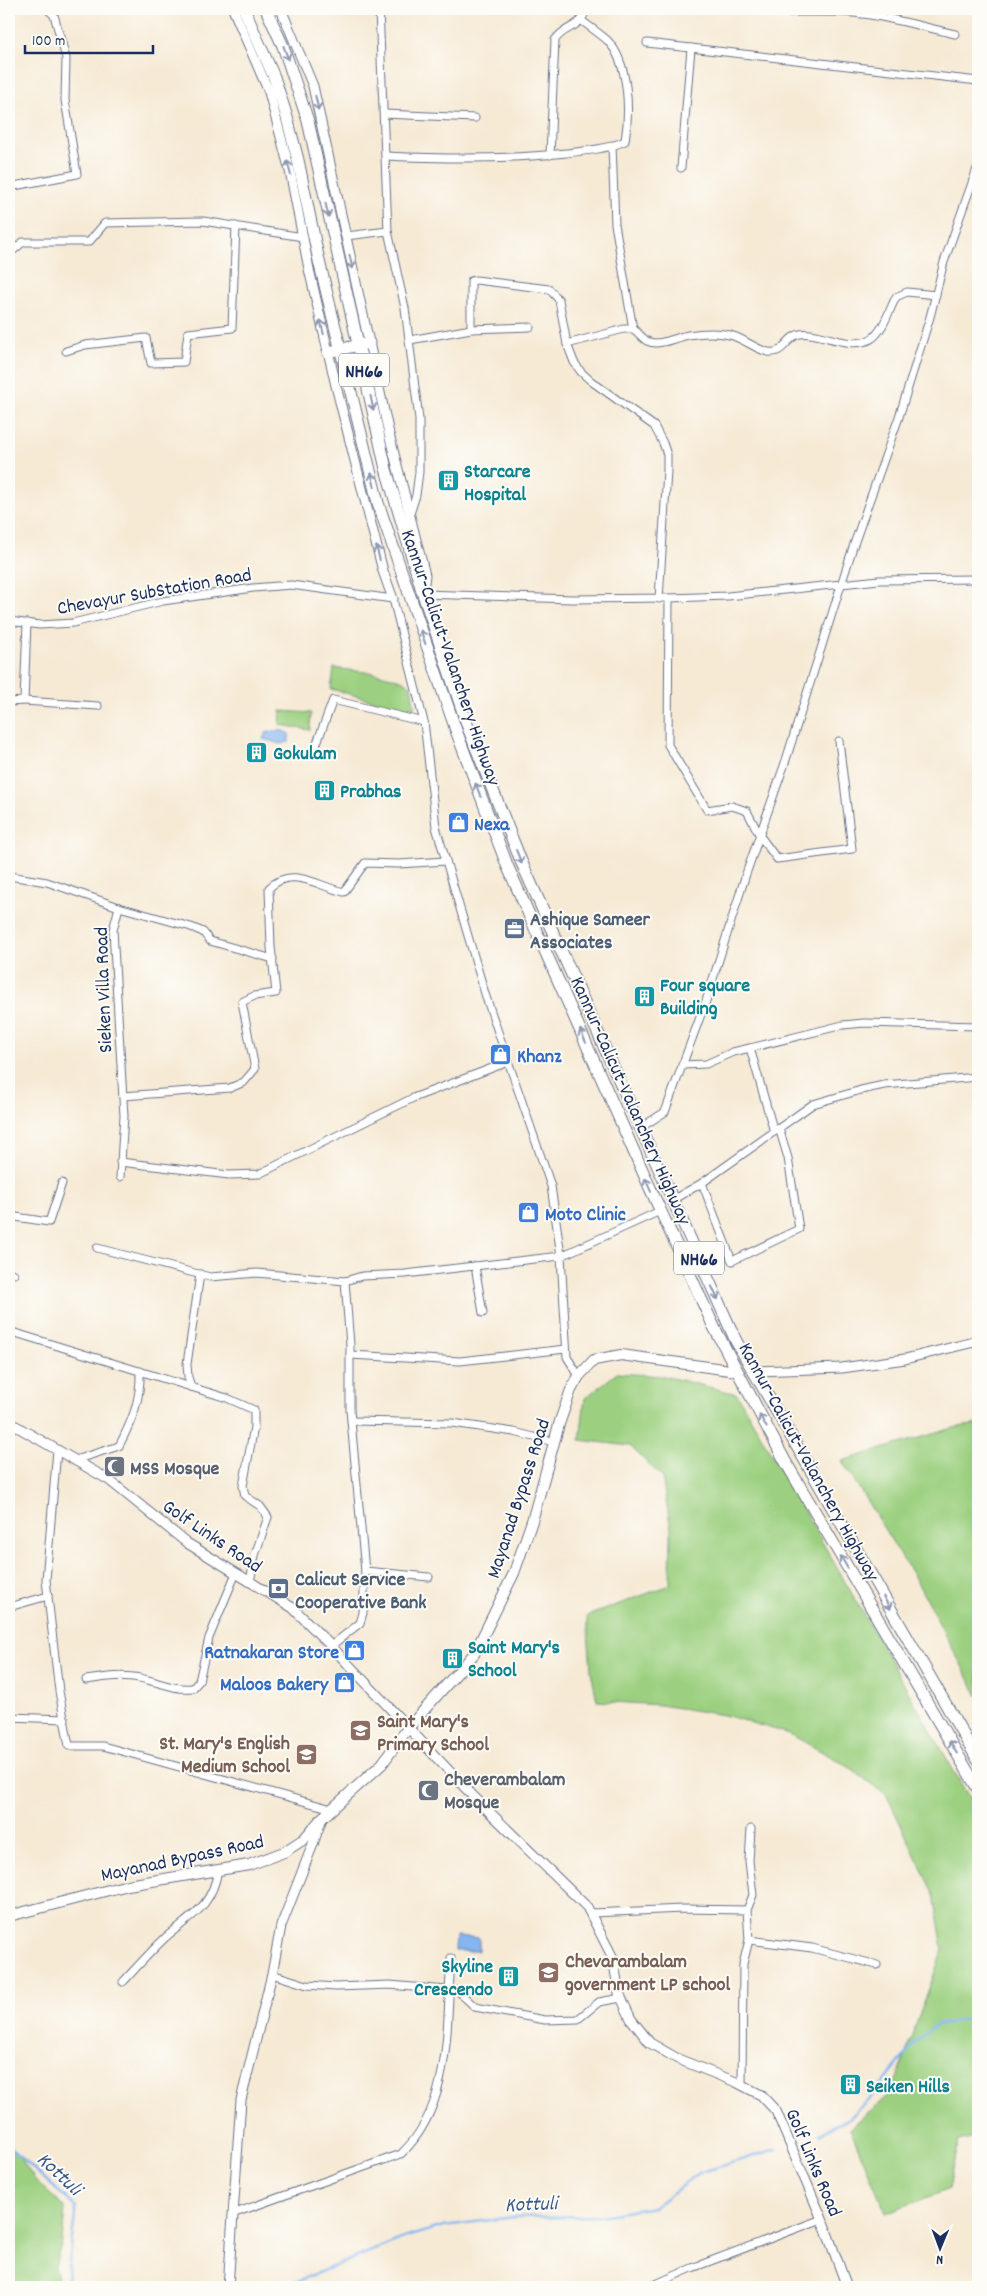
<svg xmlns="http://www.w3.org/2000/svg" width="987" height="2296" font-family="Dekko,sans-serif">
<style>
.green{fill:#9cd080;stroke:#5c806f}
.water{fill:#85b6f1;stroke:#5072a8}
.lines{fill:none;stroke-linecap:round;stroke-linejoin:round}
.stream{stroke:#85b6f1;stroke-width:2.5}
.minor-casing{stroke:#687088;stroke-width:9}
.tertiary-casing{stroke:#687088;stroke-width:11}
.secondary-casing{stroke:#687088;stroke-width:11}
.primary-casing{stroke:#687088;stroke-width:12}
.trunk-casing{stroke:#687088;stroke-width:13}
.minor{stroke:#fff;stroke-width:7}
.tertiary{stroke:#fff;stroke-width:9}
.secondary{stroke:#fff;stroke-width:9}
.primary{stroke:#fff;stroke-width:10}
.trunk{stroke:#fff;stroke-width:11}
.oneway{stroke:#8d97ae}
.labels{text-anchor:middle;stroke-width:4;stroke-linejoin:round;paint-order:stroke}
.shield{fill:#fdfcf7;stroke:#5f6c8c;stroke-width:1}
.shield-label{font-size:19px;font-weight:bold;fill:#1b2f5e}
.culture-label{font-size:20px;font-weight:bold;fill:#0d838f;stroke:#fdfcf7;text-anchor:start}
.street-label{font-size:20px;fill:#1b2f5e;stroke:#fdfcf7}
.shop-label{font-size:20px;font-weight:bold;fill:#366cbe;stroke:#fdfcf7;text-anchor:start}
.service-label{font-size:20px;font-weight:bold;fill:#4e5e75;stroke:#fdfcf7;text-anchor:start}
.worship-label{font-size:20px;font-weight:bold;fill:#5b616d;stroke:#fdfcf7;text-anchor:start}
.education-label{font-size:20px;font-weight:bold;fill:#785e54;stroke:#fdfcf7;text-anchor:start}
.water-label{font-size:21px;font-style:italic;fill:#3b588a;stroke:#fdfcf7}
</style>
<rect width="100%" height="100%" fill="#fdfcf7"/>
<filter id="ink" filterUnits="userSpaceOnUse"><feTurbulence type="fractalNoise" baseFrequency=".02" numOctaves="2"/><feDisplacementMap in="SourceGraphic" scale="10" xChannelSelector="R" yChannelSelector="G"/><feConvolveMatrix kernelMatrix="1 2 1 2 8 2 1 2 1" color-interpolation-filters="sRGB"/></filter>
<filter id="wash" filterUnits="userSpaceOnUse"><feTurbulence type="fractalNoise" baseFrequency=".0096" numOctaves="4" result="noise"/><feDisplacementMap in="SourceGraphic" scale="20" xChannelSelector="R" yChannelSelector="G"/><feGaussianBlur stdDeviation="1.12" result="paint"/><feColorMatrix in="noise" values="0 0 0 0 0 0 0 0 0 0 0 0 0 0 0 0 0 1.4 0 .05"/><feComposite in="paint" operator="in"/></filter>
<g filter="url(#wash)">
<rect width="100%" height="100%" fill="#f6ead5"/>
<g class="green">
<path d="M334,668C359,672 389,672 411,685L415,712L331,689Z"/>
<path d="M281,711L311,713L310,730L280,725Z"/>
<path d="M617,1373L664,1376L737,1394L978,1813V2136L959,2141L949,2189L886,2213L850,2128L892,2092L943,1949L934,1895L887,1796L846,1765L790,1734L724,1715L660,1705L597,1701L591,1671L587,1616L670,1585L671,1529L662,1477L630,1446L580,1440L585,1398Z"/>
<path d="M978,1424V1696L916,1580L842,1461L953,1428Z"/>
<path d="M9,2149L17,2154L36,2181L65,2208L62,2242L55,2266L60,2287H9Z"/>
</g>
<g class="water">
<path d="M280,730L289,733V742L280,744L263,739L266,733Z"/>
<path d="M456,1936L479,1938V1951H455Z"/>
</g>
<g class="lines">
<g class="stream">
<path d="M820,2134L851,2117L879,2088L916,2041L936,2025L978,2017"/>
<path d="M9,2147L76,2207L66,2287"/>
<path d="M283,2287L406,2237L444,2226L514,2217L600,2216L654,2207L699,2173L776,2149"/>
</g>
</g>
</g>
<g filter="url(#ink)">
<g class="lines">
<defs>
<g id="minor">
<path d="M379,9L388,231L405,308L419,419V472L416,495L410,514"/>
<path d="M758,9C789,15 822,10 854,13C888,16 922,27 955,34"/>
<path d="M647,43L978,81"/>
<path d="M384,114L475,118"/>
<path d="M612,145L615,224L633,329"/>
<path d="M550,155L555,40C566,24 577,32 587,9"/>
<path d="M386,156C447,159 506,160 566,153C585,151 608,149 625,141C630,111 629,62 607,40C599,33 590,27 582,21"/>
<path d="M681,168L691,48"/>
<path d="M9,187L77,174L65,100L66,58L54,15L47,9"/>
<path d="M346,236L388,231"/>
<path d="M9,254L23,242H89L105,223L203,221L303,237"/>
<path d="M471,329V281L476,280L549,289L559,300L567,344L574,362L581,372L591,381L654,426L663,443L667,455V471L659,599"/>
<path d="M410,340L471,329L530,327"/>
<path d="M567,344L624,329H633C638,332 642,338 647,341C658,347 677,337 688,335C701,333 716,332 730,335C743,338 755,349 768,352C784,355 787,336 800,334C817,330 849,351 871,339C883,332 890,308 896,297L907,292L936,295"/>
<path d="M66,351L85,345L146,338L151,363L184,362L188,333L232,328L236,226"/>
<path d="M423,594L572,599L669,598L728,596L879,580L978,579"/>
<path d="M669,598L668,745L707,810L732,806L747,811L760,836L777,859L852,849L839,741"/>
<path d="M9,621L40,625L73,623L163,601L253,588L291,585L393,599L424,722L436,827L486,997L551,1186L561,1256L567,1357L579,1376"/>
<path d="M24,701L98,706"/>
<path d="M9,702L24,701L27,623"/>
<path d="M314,751L333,700L424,722"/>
<path d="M9,876L47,882L119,907"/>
<path d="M682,1065L706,1064L733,1052L750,1048"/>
<path d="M123,1096L230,1088L244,1082L255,1069L242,1002L254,996L276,993L271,947L269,888C292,865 319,887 344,892L365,863L399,864L446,861"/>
<path d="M640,1128L665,1112L706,1001L746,874L785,763L853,547L899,417L930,317L944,262L978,166"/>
<path d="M774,1132L750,1048L843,1025L864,1023L978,1026"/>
<path d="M120,1162L229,1175L259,1174L413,1098L508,1062"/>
<path d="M120,1177L124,1116L113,930L119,907L191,927L203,932L210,941L273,959"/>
<path d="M702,1183L732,1261L799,1229L788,1158L779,1128"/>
<path d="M672,1200L702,1183L813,1104L861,1090L884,1085L978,1077"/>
<path d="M9,1216L49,1222L62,1183"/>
<path d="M97,1248L210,1277L257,1273L345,1281L362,1276L405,1274L561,1256L660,1211"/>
<path d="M475,1266L483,1313"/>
<path d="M9,1273L14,1274"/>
<path d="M200,1274L187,1364L188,1377L191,1387L227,1398L254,1410V1427L243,1486L245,1496L260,1506L268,1517L255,1555L250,1582"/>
<path d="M9,1331L191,1387"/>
<path d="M350,1355L460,1361L566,1349"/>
<path d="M353,1421L452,1423L514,1432L554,1442"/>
<path d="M57,1450L46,1580L59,1691L69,1746H103L332,1809"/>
<path d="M75,1460L119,1446C132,1421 141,1400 140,1371"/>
<path d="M365,1571L429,1577"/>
<path d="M9,1607L48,1596"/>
<path d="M331,1646L360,1623L363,1613L365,1571L350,1410V1345L345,1281"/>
<path d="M86,1680C105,1677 125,1674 144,1679C161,1683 175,1690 193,1688L199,1681L209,1638L236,1573"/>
<path d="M9,1717L65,1719"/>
<path d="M592,1913L683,1909L747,1910"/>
<path d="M749,1940L812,1948L877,1965"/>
<path d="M272,1974L307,1985L336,1987L390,1985L458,1991L475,2007L545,2020L578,2019L599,2002L621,1998"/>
<path d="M123,1982C137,1967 151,1951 166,1937C192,1915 212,1907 218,1870"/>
<path d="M742,2085L743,1964L749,1940L747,1910L753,1895L749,1861L751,1829"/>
<path d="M235,2213L401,2154C453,2105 446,2024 451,1958"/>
<path d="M649,2287L692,2268L822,2219"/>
</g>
<g id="tertiary">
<path d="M233,9L269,92L290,171L309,269L337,390L383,571L393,599"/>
<path d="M281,9L313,86L389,434L425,575L423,591"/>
<path d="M754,1371L842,1368L905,1359L978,1341"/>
<path d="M313,1844L321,1821"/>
</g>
<g id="secondary">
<path d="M9,1422L109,1480L187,1543L293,1608L331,1646L470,1793L587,1907L613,1958L619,1993L631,2019L650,2043L678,2059L736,2082L761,2095L776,2111L822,2219L847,2287"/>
<path d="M228,2287L241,2100L272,1974L281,1926L313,1844"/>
</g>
<path id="primary" d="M9,1916L128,1885L249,1865L284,1852L304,1839L322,1818L382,1764L408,1728L474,1654L514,1573L532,1521L560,1421L571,1390L579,1376L594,1360L621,1355L737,1371"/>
<g id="trunk">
<path d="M244,9L274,77L286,114L298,160L319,261L378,503L457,733L507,865L651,1190L714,1327L785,1461L978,1789"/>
<path d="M266,9L283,46L308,121L386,469L423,594L469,730L521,861L736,1341L978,1760"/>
<path d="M328,352L369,343"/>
</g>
</defs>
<use href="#minor" class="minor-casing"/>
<use href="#tertiary" class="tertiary-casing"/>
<use href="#secondary" class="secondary-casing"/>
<use href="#primary" class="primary-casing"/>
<use href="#trunk" class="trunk-casing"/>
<use href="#minor" class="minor"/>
<use href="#tertiary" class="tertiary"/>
<use href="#secondary" class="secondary"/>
<use href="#primary" class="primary"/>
<use href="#trunk" class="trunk"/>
</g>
<defs><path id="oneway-shaft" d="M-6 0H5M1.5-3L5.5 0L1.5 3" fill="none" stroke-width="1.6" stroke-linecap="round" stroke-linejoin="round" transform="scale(1.25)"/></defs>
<g class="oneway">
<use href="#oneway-shaft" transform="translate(286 53) rotate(70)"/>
<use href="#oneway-shaft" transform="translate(317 103) rotate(77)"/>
<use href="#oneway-shaft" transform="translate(289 168) rotate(-104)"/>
<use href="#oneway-shaft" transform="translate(327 210) rotate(77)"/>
<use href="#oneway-shaft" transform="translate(351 262) rotate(78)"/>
<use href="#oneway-shaft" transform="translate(322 327) rotate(-103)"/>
<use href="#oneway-shaft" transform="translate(372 403) rotate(78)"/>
<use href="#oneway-shaft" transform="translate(373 480) rotate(-104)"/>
<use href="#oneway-shaft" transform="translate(378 553) rotate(-104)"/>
<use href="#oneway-shaft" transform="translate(423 637) rotate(-109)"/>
<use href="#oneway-shaft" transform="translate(478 790) rotate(-111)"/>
<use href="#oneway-shaft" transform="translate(519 857) rotate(68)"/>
<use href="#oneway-shaft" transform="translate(583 1036) rotate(-114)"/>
<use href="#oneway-shaft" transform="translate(648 1185) rotate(-114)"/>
<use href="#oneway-shaft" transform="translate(715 1293) rotate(65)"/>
<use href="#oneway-shaft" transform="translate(763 1421) rotate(-119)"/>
<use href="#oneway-shaft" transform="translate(844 1562) rotate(-120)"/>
<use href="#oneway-shaft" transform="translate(887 1603) rotate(60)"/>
<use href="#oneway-shaft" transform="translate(953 1747) rotate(-121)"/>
</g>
</g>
<defs>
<symbol id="building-square" viewBox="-11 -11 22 22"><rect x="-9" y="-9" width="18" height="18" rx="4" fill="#0f9aa8" stroke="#fdfcf7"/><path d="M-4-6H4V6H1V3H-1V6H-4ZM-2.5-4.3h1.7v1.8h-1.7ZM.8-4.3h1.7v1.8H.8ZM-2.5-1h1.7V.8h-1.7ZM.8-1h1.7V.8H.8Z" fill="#fff"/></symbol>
<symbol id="shop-square" viewBox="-11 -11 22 22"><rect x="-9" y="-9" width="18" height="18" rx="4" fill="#3f7fe0" stroke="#fdfcf7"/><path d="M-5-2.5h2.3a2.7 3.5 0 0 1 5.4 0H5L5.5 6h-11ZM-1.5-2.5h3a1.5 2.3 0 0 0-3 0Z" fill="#fff"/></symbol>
<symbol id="office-square" viewBox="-11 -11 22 22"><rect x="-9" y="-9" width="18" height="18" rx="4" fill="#5c6f8a" stroke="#fdfcf7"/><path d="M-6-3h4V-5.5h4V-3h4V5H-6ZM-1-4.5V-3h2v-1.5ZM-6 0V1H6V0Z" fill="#fff"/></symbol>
<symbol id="mosque-square" viewBox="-11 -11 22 22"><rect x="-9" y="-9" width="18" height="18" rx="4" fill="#6b7280" stroke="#fdfcf7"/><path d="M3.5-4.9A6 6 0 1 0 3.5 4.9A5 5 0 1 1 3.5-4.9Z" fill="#fff"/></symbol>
<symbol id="bank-square" viewBox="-11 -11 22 22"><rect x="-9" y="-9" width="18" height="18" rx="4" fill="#5c6f8a" stroke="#fdfcf7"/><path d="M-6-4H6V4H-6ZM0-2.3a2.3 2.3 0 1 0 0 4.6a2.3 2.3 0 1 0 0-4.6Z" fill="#fff"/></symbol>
<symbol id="school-square" viewBox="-11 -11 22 22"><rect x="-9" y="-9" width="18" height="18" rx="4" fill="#8d6e63" stroke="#fdfcf7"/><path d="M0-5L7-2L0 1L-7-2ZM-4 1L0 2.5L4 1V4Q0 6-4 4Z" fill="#fff"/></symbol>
</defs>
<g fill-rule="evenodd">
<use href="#building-square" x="436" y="468" width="25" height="25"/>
<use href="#building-square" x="244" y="740" width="25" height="25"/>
<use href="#building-square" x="312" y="778" width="25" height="25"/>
<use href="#shop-square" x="446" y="810" width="25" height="25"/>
<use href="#office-square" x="502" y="916" width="25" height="25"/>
<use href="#building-square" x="632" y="984" width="25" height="25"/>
<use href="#shop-square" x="488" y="1042" width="25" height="25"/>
<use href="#shop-square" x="516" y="1200" width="25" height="25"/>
<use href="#mosque-square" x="102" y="1454" width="25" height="25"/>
<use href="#bank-square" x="266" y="1576" width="25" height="25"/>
<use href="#shop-square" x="342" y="1638" width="25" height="25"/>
<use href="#building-square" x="440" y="1646" width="25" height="25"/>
<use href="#shop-square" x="332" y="1670" width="25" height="25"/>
<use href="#school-square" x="348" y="1718" width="25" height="25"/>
<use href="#school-square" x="294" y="1742" width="25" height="25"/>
<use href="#mosque-square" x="416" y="1778" width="25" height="25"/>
<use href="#school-square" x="536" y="1960" width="25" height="25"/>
<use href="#building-square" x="496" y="1964" width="25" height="25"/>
<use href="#building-square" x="838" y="2072" width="25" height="25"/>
</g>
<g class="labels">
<g class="shield">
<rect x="339" y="353.5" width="50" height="33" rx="4"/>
<rect x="674" y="1241.5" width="50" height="33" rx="4"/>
</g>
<g class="shield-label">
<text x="364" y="377">NH66</text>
<text x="699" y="1265">NH66</text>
</g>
<g class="culture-label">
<text x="464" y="477">Starcare<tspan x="464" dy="23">Hospital</tspan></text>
<text x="273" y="759">Gokulam</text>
<text x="340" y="797">Prabhas</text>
<text x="660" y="991">Four square<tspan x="660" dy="23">Building</tspan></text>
<text x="468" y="1653">Saint Mary's<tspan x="468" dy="23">School</tspan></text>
<text x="493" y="1972" text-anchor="end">Skyline<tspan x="493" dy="23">Crescendo</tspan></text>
<text x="866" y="2092">Seiken Hills</text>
</g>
<g class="street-label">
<text transform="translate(154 590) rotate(-10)" y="7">Chevayur SubStation Road</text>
<text transform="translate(452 657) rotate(71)" y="7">Kannur-Calicut-Valanchery Highway</text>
<text transform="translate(102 990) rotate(-92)" y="7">Sieken Villa Road</text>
<text transform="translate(632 1100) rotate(66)" y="7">Kannur-Calicut-Valanchery Highway</text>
<text transform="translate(810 1461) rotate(61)" y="7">Kannur-Calicut-Valanchery Highway</text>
<text transform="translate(517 1498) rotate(-72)" y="7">Mayanad Bypass Road</text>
<text transform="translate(213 1535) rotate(34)" y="7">Golf Links Road</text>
<text transform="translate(182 1857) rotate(-12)" y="7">Mayanad Bypass Road</text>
<text transform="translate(815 2162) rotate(67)" y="7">Golf Links Road</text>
</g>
<g class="shop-label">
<text x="474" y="830">Nexa</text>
<text x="517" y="1062">Khanz</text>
<text x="545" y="1220">Moto Clinic</text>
<text x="339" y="1658" text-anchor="end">Ratnakaran Store</text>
<text x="328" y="1690" text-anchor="end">Maloos Bakery</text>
</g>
<g class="service-label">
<text x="530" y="925">Ashique Sameer<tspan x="530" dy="23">Associates</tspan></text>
<text x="295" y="1585">Calicut Service<tspan x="295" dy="23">Cooperative Bank</tspan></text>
</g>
<g class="worship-label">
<text x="130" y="1474">MSS Mosque</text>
<text x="444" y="1785">Cheverambalam<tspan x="444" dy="23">Mosque</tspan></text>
</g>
<g class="education-label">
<text x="377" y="1727">Saint Mary's<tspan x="377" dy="23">Primary School</tspan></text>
<text x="290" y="1749" text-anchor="end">St. Mary's English<tspan x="290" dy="23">Medium School</tspan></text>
<text x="565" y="1967">Chevarambalam<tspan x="565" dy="23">government LP school</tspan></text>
</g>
<g class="water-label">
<text transform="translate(60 2173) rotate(43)" y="7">Kottuli</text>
<text transform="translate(531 2203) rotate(-2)" y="7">Kottuli</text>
</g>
</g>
<rect width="987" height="2296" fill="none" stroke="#fdfcf7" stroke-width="30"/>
<g transform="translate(940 2248) rotate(181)" stroke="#fdfcf7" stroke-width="4" paint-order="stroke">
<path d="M0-4L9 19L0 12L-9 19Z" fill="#1b2f5e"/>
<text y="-8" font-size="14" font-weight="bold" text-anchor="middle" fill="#1b2f5e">N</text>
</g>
<path d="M25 45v8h128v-8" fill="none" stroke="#1b2f5e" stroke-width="2.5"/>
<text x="32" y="45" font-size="15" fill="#1b2f5e" stroke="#fdfcf7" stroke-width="4" paint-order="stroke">100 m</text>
</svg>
